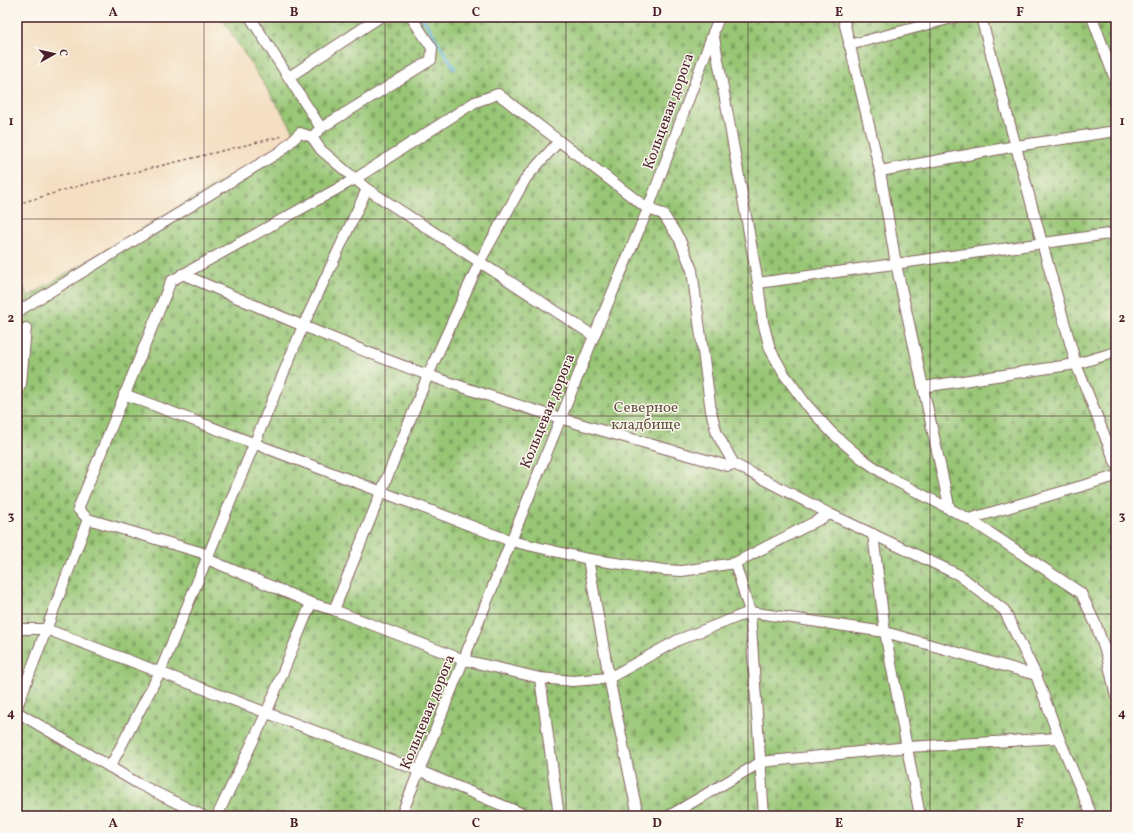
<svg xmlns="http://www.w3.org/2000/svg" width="1133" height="833" font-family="Vollkorn,serif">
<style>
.cemetery{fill:url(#cemetery-stones);stroke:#707250}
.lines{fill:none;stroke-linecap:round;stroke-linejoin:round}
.stream{stroke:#66b6e0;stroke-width:3}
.minor-casing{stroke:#866260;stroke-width:12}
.path{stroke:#866260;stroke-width:1.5;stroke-dasharray:3 3;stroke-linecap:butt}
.minor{stroke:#fff;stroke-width:10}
.grid{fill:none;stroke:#4a1f2b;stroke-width:1;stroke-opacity:0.55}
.labels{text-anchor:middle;stroke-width:3;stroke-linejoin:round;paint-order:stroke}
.street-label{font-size:15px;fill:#4a1f2b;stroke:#fbf7ec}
.park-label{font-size:15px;fill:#615141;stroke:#fbf7ec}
.neatline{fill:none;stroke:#4a1f2b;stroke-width:1.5}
.grid-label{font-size:13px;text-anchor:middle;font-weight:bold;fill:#4a1f2b}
</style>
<defs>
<pattern id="cemetery-stones" width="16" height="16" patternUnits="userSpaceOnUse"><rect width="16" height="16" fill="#97c675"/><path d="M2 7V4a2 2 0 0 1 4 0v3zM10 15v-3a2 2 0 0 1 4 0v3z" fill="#7da060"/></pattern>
</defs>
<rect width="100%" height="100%" fill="#fbf7ec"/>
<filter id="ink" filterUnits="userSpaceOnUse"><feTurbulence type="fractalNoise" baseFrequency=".025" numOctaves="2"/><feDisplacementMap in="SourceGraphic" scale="8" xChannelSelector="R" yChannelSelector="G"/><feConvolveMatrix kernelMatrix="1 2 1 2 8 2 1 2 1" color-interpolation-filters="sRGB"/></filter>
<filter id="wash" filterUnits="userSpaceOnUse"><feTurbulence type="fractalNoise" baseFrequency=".012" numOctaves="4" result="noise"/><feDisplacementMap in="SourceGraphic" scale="16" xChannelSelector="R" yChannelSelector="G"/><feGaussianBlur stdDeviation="0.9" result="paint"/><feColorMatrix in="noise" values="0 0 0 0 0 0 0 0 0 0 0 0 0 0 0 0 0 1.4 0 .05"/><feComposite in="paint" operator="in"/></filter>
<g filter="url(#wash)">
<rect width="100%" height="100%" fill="#f4dfc2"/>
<path class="cemetery" d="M221,17H1116V816H17V276L29,296L297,136Z"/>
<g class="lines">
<path class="stream" d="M422,17L455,69"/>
</g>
</g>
<g filter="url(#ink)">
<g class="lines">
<defs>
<g id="minor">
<path d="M250,17L321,128"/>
<path d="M411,17L432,48L431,60L321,128L312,137L321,150L367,189L594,336"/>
<path d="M843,17L880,171L896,264L950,510"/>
<path d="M981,17L1042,243L1076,364L1116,464"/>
<path d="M1092,17L1116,82"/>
<path d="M713,32L758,283L763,322L770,349L784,374L806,404L831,432L861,458L890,478L969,519L1081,593L1096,625L1107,656L1116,697"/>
<path d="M849,45L956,17"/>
<path d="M289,77L380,17"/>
<path d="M880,171L1016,146L1116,131"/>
<path d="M182,274C263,309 345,345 428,375C526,410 627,438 728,466L734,464"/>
<path d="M758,283L1116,233"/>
<path d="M17,312L281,151L300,133L312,137"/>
<path d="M923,387L1076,364L1116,352"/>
<path d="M17,392L21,384L26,328"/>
<path d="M124,394L511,541L588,559L664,570L682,571L735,563L830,514"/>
<path d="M88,519L203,553L207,559L311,603L334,610L464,660L540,678L573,681L609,678L678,640L750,612L885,632L1036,675"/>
<path d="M969,519L1116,476"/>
<path d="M873,534L885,632L920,816"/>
<path d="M588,559L609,678L638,816"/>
<path d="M735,563L750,612L764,816"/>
<path d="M334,610L428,375L480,261L526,178L559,141"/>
<path d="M17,629H46L420,771L528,816"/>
<path d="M540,678L559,816"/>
<path d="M17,707L88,519L78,509L171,281L355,179L475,102L498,94L648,209L663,214L680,240L692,270L711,411L717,434L734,464L830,514L959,575L1004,610L1036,675L1059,738L1092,816"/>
<path d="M17,712L137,783L203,816"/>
<path d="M110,767L160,672L303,326L367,189"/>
<path d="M217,816L266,714L311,603"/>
<path d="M401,816L511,541L594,336L648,209L719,17"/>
<path d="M669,816L761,762L908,747L1059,738"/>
</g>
</defs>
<use href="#minor" class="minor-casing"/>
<path class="path" d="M17,204L82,185L283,136"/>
<use href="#minor" class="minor"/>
</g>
</g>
<path class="grid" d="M204,17V816M385,17V816M566,17V816M748,17V816M930,17V816M17,219H1116M17,416H1116M17,614H1116"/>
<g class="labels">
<g class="street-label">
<text transform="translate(668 111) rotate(-70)" y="5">Кольцевая дорога</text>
<text transform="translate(547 411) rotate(-68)" y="5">Кольцевая дорога</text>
<text transform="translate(427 712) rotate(-68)" y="5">Кольцевая дорога</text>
</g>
<g class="park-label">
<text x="646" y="412">Северное<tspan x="646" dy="17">кладбище</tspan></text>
</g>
</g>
<rect width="1133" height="833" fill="none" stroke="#fbf7ec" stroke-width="44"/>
<g transform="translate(54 54) rotate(82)" stroke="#fbf7ec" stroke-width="3" paint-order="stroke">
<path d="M0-3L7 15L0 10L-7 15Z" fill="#4a1f2b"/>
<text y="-6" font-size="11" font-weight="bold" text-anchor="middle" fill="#4a1f2b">С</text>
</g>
<rect x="22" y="22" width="1089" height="789" class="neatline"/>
<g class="grid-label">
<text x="113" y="16">A</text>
<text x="294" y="16">B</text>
<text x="476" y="16">C</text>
<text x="657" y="16">D</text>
<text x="839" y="16">E</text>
<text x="1020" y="16">F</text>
<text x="11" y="125">1</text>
<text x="1122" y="125">1</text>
<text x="11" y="322">2</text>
<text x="1122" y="322">2</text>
<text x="11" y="520">3</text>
<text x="1122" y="520">3</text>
<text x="11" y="717">4</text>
<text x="1122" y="717">4</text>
<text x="113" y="827">A</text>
<text x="294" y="827">B</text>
<text x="476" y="827">C</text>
<text x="657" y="827">D</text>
<text x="839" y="827">E</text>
<text x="1020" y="827">F</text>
</g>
</svg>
